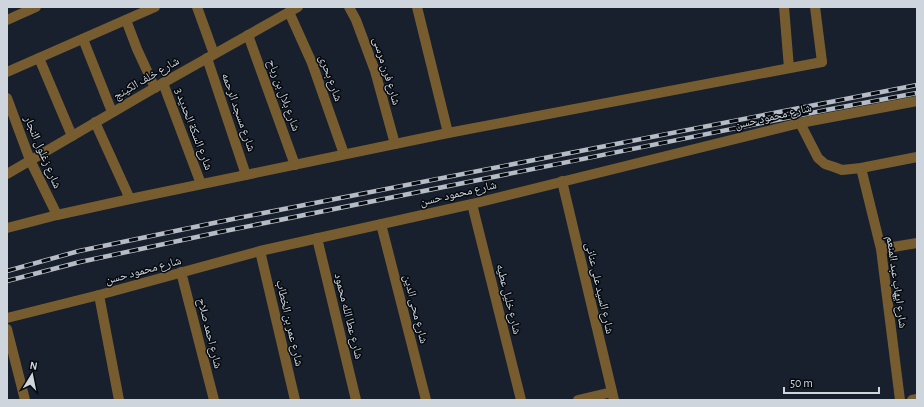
<svg xmlns="http://www.w3.org/2000/svg" width="924" height="407" font-family="'Alegreya Sans','Noto Naskh Arabic',sans-serif">
<style>
.lines{fill:none;stroke-linecap:round;stroke-linejoin:round}
.minor{stroke:#775c30;stroke-width:10}
.tertiary{stroke:#775c30;stroke-width:10}
.rail-casing{stroke:#b5bcc5;stroke-width:4.5}
.rail{stroke:#060a0f;stroke-width:3;stroke-dasharray:9;stroke-linecap:butt}
.labels{text-anchor:middle;stroke-width:3;stroke-linejoin:round;paint-order:stroke}
.street-label{font-size:12px;fill:#ced5dd;stroke:#060a0f}
</style>
<rect width="100%" height="100%" fill="#17202c"/>
<g class="lines">
<g class="minor">
<path d="M197,7L214,54"/>
<path d="M349,7L356,20L375,71L395,144"/>
<path d="M417,7L448,133"/>
<path d="M784,7L789,68"/>
<path d="M815,7L822,62"/>
<path d="M289,12L312,63L344,154"/>
<path d="M7,20L36,7"/>
<path d="M126,20L137,49L155,88"/>
<path d="M248,35L295,165"/>
<path d="M83,39L112,112"/>
<path d="M39,58L72,136"/>
<path d="M207,58L246,175"/>
<path d="M7,72L155,7"/>
<path d="M163,83L201,184"/>
<path d="M7,98L30,160L57,215"/>
<path d="M95,122L130,199"/>
<path d="M800,123L818,158L825,164L834,167L842,170L861,168L917,157"/>
<path d="M861,168L881,249L900,400"/>
<path d="M7,174L163,83L298,7"/>
<path d="M562,181L614,400"/>
<path d="M472,204L521,400"/>
<path d="M381,224L426,400"/>
<path d="M317,238L356,400"/>
<path d="M881,249L917,243"/>
<path d="M260,251L295,400"/>
<path d="M181,272L214,400"/>
<path d="M99,295L119,400"/>
<path d="M7,318L99,295L260,251L472,204L800,123L917,101"/>
<path d="M7,329L25,400"/>
<path d="M578,400L612,392"/>
<path d="M912,400L917,399"/>
</g>
<path class="tertiary" d="M7,228L57,215L130,199L448,133L822,62"/>
<defs>
<g id="rail">
<path d="M7,271L79,251L233,219L917,85"/>
<path d="M7,281L80,262L220,232L826,110L917,93"/>
</g>
</defs>
<use href="#rail" class="rail-casing"/>
<use href="#rail" class="rail"/>
</g>
<g class="labels">
<g class="street-label">
<text transform="translate(387 71) rotate(73)" y="4">شارع فرن مرسى</text>
<text transform="translate(146 78) rotate(-30)" y="4">شارع خلف الكينج</text>
<text transform="translate(331 78) rotate(70)" y="4">شارع بحرى</text>
<text transform="translate(284 95) rotate(70)" y="4">شارع بلال بن رباح</text>
<text transform="translate(239 112) rotate(71)" y="4">شارع مسجد الرحمه</text>
<text transform="translate(773 116) rotate(-13)" y="4">شارع محمود حسن</text>
<text transform="translate(194 129) rotate(69)" y="4">شارع السكة الحديد 3</text>
<text transform="translate(43 152) rotate(67)" y="4">شارع زغلول النجار</text>
<text transform="translate(458 193) rotate(-13)" y="4">شارع محمود حسن</text>
<text transform="translate(143 270) rotate(-15)" y="4">شارع محمود حسن</text>
<text transform="translate(897 282) rotate(82)" y="4">شارع ايهاب عبد المنعم</text>
<text transform="translate(600 288) rotate(77)" y="4">شارع السيد على عنانى</text>
<text transform="translate(509 299) rotate(76)" y="4">شارع خليل عطيه</text>
<text transform="translate(416 309) rotate(76)" y="4">شارع محى الدين</text>
<text transform="translate(349 316) rotate(76)" y="4">شارع عطا الله محمود</text>
<text transform="translate(290 323) rotate(77)" y="4">شارع عمر بن الخطاب</text>
<text transform="translate(210 333) rotate(76)" y="4">شارع احمد صلاح</text>
</g>
</g>
<rect width="924" height="407" fill="none" stroke="#ced5dd" stroke-width="16"/>
<g transform="translate(32 375) rotate(10)" stroke="#060a0f" stroke-width="3" paint-order="stroke">
<path d="M0-3L7 15L0 10L-7 15Z" fill="#ced5dd"/>
<text y="-6" font-size="11" font-weight="bold" text-anchor="middle" fill="#ced5dd">N</text>
</g>
<path d="M784 387v6h95v-6" fill="none" stroke="#ced5dd" stroke-width="2"/>
<text x="790" y="387" font-size="12" fill="#ced5dd" stroke="#060a0f" stroke-width="3" paint-order="stroke">50 m</text>
</svg>
